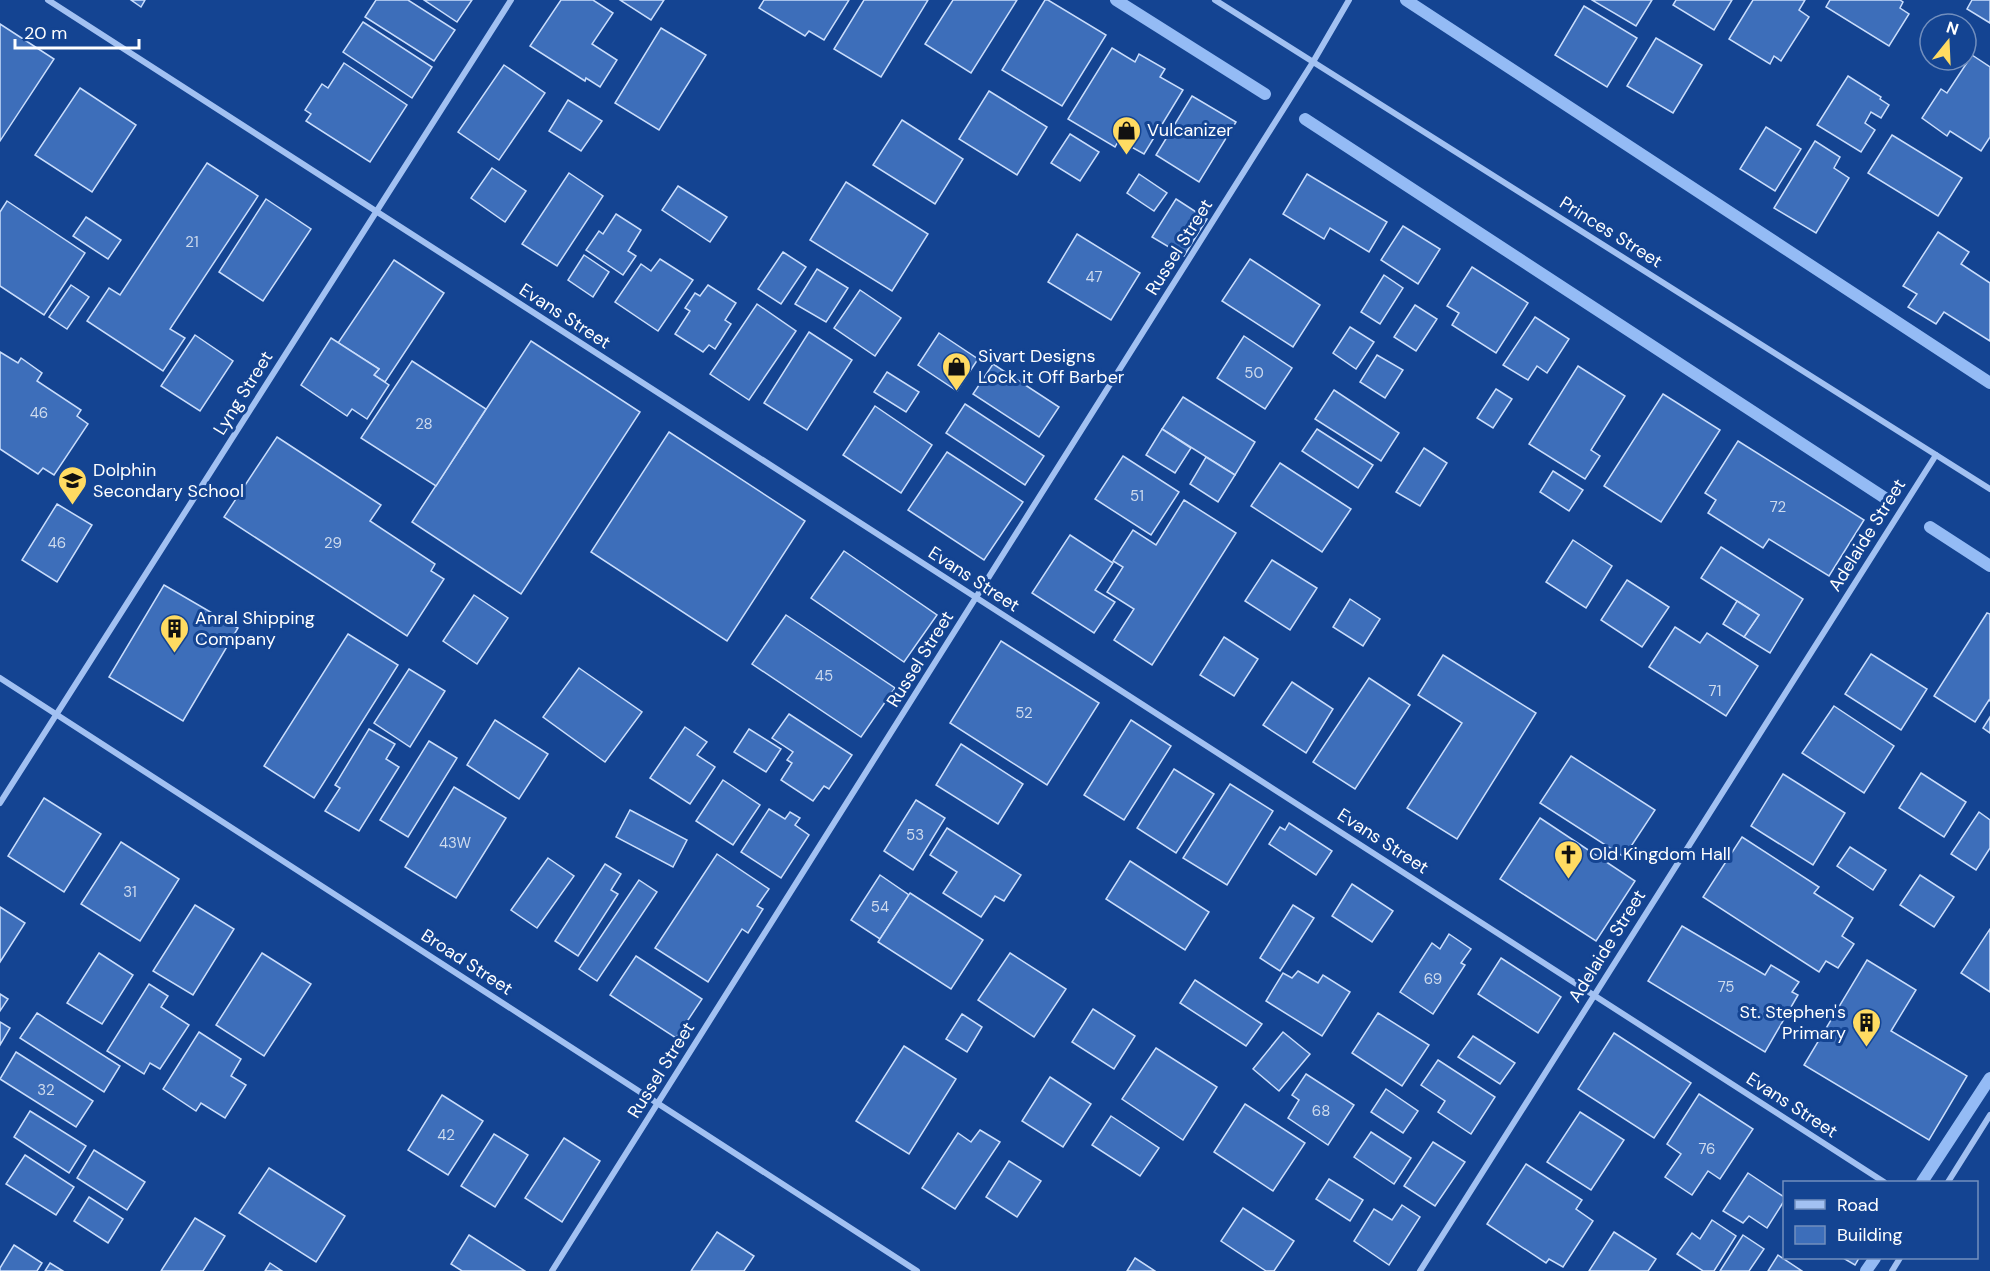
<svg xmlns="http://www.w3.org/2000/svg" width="1990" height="1271" font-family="'DM Sans',sans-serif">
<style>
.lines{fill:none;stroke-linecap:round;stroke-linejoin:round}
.stream{stroke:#94bbf5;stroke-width:12}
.building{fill:#3d6eba;stroke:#c9ddfc;stroke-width:1.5}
.street{stroke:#a2c1f2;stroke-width:6}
.labels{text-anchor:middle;stroke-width:6;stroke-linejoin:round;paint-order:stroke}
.number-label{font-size:15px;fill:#cedbee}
.poi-label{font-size:18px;fill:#fff;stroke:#144492;text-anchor:start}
.street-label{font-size:18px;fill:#fff;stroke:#144492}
</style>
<rect width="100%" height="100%" fill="#144492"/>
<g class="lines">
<g class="stream">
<path d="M1116,0L1265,94"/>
<path d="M1406,0L1990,383"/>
<path d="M1305,119L1888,500"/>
<path d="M1930,527L1990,566"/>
<path d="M1922,1182L1990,1078"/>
<path d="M1866,1271L1875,1258"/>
</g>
</g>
<g class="building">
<path d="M131,0H145L141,7Z"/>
<path d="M376,0H408L455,30L434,61L365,17Z"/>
<path d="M424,0H472L457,22Z"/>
<path d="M561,0H593L613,13L592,44L617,60L600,87L586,78L585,81L530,46Z"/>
<path d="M620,0H664L651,20Z"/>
<path d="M764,0H849L824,40L809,31L805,36L759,8Z"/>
<path d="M864,0H928L881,77L834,49Z"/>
<path d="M953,0H1017L971,73L925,44Z"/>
<path d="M1045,0H1048L1106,35L1062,106L1002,70Z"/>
<path d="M1592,0H1652L1636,26Z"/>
<path d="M1676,0H1732L1714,30L1673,5Z"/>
<path d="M1753,0H1805L1799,10L1809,17L1781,61L1774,56L1770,64L1729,39Z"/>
<path d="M1830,0H1900L1903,2L1900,8L1909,14L1889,46L1826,7Z"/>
<path d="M1972,0H1990V23L1967,9Z"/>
<path d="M1584,6L1637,38L1607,87L1555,55Z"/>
<path d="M363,22L432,67L412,98L343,52Z"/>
<path d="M0,24L54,59L0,141Z"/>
<path d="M661,28L706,55L659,130L615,103Z"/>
<path d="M1656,38L1702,65L1673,113L1627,86Z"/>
<path d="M1112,48L1135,62L1139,54L1165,69L1160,77L1183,90L1144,154L1119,140L1115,147L1068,119Z"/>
<path d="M1972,55L1990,67V137L1981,151L1950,131L1947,136L1922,118L1941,89L1947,93Z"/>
<path d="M344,63L407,105L370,162L306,121L311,114L305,110L322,84L328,88Z"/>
<path d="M504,65L545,93L499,160L458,132Z"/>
<path d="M1848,76L1881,97L1880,99L1889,105L1881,118L1871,112L1865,123L1875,130L1861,152L1817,125Z"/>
<path d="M80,88L136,125L92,192L35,155Z"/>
<path d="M989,91L1047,127L1017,175L959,139Z"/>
<path d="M1192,96L1236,122L1199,182L1156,155Z"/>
<path d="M568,100L602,121L581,151L549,131Z"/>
<path d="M902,120L963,159L935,204L873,165Z"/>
<path d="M1766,127L1801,149L1775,191L1740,169Z"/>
<path d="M1070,134L1099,152L1080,181L1051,163Z"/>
<path d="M1892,135L1962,178L1938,216L1868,173Z"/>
<path d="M1815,141L1840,157L1834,168L1849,178L1816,233L1774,208Z"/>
<path d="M207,163L258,196L170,329L185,338L163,371L87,321L109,288L120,295Z"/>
<path d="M492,168L526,191L505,222L471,198Z"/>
<path d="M569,173L603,196L557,266L522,244Z"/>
<path d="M1139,174L1167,193L1154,211L1127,193Z"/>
<path d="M1307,174L1387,222L1369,252L1330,228L1324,239L1283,214Z"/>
<path d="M846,182L928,234L892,291L810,240Z"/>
<path d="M678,186L727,217L710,242L662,210Z"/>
<path d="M266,199L311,229L263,301L219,272Z"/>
<path d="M1176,199L1207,219L1184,256L1152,237Z"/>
<path d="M7,201L85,253L44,315L0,286V212Z"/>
<path d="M616,214L641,230L628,251L636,256L623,275L586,250L599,231L603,234Z"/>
<path d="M86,217L121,240L108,259L73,236Z"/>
<path d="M1403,226L1440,249L1418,284L1381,260Z"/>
<path d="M1938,232L1969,252L1961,264L1990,283V341L1944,312L1936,324L1908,307L1917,294L1903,286Z"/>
<path d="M1077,234L1140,273L1111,320L1048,282Z"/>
<path d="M783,252L806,267L781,304L758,289Z"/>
<path d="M584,255L609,272L593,297L568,280Z"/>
<path d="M660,259L693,280L658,331L615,302L641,264L651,271Z"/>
<path d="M1250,259L1320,305L1293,347L1222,301Z"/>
<path d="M394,260L444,293L385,382L374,375L379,369L338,343Z"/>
<path d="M1472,267L1528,303L1496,353L1452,325L1459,313L1447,306Z"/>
<path d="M817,269L848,288L826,322L795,304Z"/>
<path d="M1384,275L1403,288L1380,324L1361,312Z"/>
<path d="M71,285L89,297L67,329L49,317Z"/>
<path d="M708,285L736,303L725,320L731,324L715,349L709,345L703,352L675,334L690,311L685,308L695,293L700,296Z"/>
<path d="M860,290L901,318L875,356L834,328Z"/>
<path d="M757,304L796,331L749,400L710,374Z"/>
<path d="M1415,305L1437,319L1416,351L1394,337Z"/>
<path d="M1535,317L1569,339L1547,373L1537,366L1528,380L1503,365Z"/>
<path d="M1350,327L1374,342L1356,369L1333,353Z"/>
<path d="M809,332L852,360L807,430L764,403Z"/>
<path d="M939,333L978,359L957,391L918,365Z"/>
<path d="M195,335L233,361L200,411L161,386Z"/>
<path d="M1244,336L1292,368L1265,409L1217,378Z"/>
<path d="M331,338L379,369L374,375L389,385L367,419L352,409L347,416L301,385Z"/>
<path d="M531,341L640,412L521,594L412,522Z"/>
<path d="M0,352L18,363L21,358L42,373L37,381L81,410L77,416L88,424L54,475L43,468L38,474L0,449Z"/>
<path d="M1377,355L1403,370L1385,398L1360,382Z"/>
<path d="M412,361L486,409L436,486L361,438Z"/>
<path d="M993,364L1059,407L1039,437L973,394Z"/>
<path d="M1578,366L1625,396L1591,450L1600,456L1585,479L1529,444Z"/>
<path d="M887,372L919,392L906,412L874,392Z"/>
<path d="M1496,389L1512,399L1493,428L1477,418Z"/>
<path d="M1334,390L1399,433L1381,461L1315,419Z"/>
<path d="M1663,394L1720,430L1661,522L1604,486Z"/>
<path d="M1183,397L1255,442L1235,475L1162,429Z"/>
<path d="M965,404L1044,456L1025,485L946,433Z"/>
<path d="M875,406L932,445L901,493L843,455Z"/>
<path d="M1162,429L1191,448L1175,473L1146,455Z"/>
<path d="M1317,429L1373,465L1358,488L1302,451Z"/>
<path d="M669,432L805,521L727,641L591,552Z"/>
<path d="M277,437L381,505L370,521L435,564L431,571L444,579L407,636L224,517Z"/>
<path d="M1738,441L1864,520L1829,576L1769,539L1763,548L1708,513L1716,500L1705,493Z"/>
<path d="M1424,448L1447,463L1420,506L1396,492Z"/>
<path d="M947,452L1023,502L984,560L908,510Z"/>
<path d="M1123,456L1179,492L1151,535L1095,499Z"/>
<path d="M1206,457L1235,475L1218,502L1190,484Z"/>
<path d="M1280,463L1351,509L1322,552L1251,506Z"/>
<path d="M1553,471L1583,490L1569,511L1540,492Z"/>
<path d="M1184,500L1236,533L1152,665L1114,640L1134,609L1107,592L1123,567L1113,561L1133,530L1156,545Z"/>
<path d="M57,504L92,525L57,582L22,560Z"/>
<path d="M1070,535L1113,563L1095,590L1115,602L1094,633L1032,593Z"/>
<path d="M1573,540L1612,566L1586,608L1546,582Z"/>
<path d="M1721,547L1803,599L1770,653L1744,637L1759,615L1701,578Z"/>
<path d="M844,551L937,615L904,662L811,598Z"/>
<path d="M1272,560L1317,588L1290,630L1245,601Z"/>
<path d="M1627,580L1669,607L1642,647L1601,620Z"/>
<path d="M164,585L238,628L183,721L109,677Z"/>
<path d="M474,595L508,618L477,664L443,641Z"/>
<path d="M1350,599L1380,619L1363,646L1333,627Z"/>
<path d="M1737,601L1759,615L1744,637L1723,624Z"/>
<path d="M1987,613L1990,614V701L1989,700L1975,722L1934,696Z"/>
<path d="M786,615L895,688L861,737L752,664Z"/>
<path d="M1675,627L1700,643L1707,633L1758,666L1726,716L1649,667Z"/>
<path d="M348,634L398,665L314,798L264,766Z"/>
<path d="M1224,637L1258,659L1234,696L1200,675Z"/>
<path d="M1001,641L1099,703L1047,785L950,723Z"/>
<path d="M1871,654L1927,689L1901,730L1845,694Z"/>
<path d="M1443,655L1536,713L1457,839L1407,808L1462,723L1418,695Z"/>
<path d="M579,668L642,712L605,762L543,717Z"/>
<path d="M409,669L445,691L410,747L374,723Z"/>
<path d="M1369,678L1410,705L1355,789L1313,762Z"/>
<path d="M1292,682L1333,709L1306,753L1263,725Z"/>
<path d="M1834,706L1894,746L1864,793L1802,753Z"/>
<path d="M789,714L852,755L829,789L824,786L813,801L781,780L792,763L787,760L793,752L772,738Z"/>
<path d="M1990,717V733L1983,728Z"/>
<path d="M495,720L548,754L519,799L467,765Z"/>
<path d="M1131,720L1171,746L1124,820L1084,795Z"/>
<path d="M685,727L707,742L697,755L715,767L690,804L650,778Z"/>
<path d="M369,729L395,744L386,759L399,767L359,831L325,811L340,788L335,785Z"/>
<path d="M749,729L781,749L766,772L734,752Z"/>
<path d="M429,741L457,758L408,837L380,820Z"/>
<path d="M961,744L1023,784L998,824L936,785Z"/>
<path d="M1571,756L1655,810L1624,857L1540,803Z"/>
<path d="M1174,769L1214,794L1176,853L1137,828Z"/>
<path d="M1921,773L1966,802L1944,837L1899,808Z"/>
<path d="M1783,774L1845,813L1813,865L1751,826Z"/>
<path d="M723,780L760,805L733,845L696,821Z"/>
<path d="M1230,784L1273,811L1227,885L1183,858Z"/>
<path d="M454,787L506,818L456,898L405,867Z"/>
<path d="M44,798L101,834L64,892L8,856Z"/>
<path d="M916,800L945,818L913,870L884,851Z"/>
<path d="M769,809L785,819L790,812L800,818L795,825L809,835L781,878L741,852Z"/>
<path d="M630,810L687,840L673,867L616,837Z"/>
<path d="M1979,812L1990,820V848L1976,870L1951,854Z"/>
<path d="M1540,818L1635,881L1596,941L1500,879Z"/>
<path d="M1289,823L1332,851L1316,875L1269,844L1280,827L1285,830Z"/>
<path d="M947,828L1021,875L1004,901L995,896L981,917L943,893L957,872L930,855Z"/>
<path d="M1742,837L1819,887L1814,893L1853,918L1842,936L1854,944L1838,968L1826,961L1819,972L1703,897Z"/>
<path d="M121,842L179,879L140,941L81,904Z"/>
<path d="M1850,847L1886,870L1873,890L1837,866Z"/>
<path d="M717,854L769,889L757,906L763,909L748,933L742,929L708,982L655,948Z"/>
<path d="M548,858L574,876L537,928L511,910Z"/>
<path d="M1130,861L1209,912L1185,950L1106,899Z"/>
<path d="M605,864L621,874L611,890L618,894L578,956L555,941Z"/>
<path d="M880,875L909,895L880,939L851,920Z"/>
<path d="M1920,875L1954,897L1934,927L1900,905Z"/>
<path d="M639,880L657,892L597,981L579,969Z"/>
<path d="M1352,884L1393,911L1372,942L1332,916Z"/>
<path d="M910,893L983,940L951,989L878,942Z"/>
<path d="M195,905L234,929L193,995L153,971Z"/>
<path d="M1293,905L1314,918L1280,971L1260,958Z"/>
<path d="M0,907L25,923L0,962Z"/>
<path d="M1682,926L1765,975L1771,965L1799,982L1792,992L1798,995L1765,1052L1648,981Z"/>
<path d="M1990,929V992L1961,973Z"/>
<path d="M1449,934L1471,949L1461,963L1465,965L1433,1014L1400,992L1432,943L1440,949Z"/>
<path d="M99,953L133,975L102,1024L67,1003Z"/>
<path d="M262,953L311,984L264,1056L216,1025Z"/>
<path d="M1010,953L1066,989L1034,1037L978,1000Z"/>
<path d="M636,956L702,999L676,1038L610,995Z"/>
<path d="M1501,958L1561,997L1538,1033L1478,994Z"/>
<path d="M1867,960L1916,990L1891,1031L1967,1076L1929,1140L1804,1065Z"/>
<path d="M1298,971L1318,983L1323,975L1350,992L1322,1036L1266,1001L1283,973L1292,978Z"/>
<path d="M1195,980L1262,1024L1246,1046L1180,1003Z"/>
<path d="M149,984L168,996L161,1007L189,1025L160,1069L150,1063L144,1074L107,1051Z"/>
<path d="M0,994L8,999L0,1011Z"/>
<path d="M1093,1009L1135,1036L1114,1069L1072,1042Z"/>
<path d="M37,1013L120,1066L104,1092L20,1038Z"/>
<path d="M1378,1013L1429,1045L1402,1086L1352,1053Z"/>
<path d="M962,1014L982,1027L967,1052L946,1039Z"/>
<path d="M0,1022L10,1028L0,1045Z"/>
<path d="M199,1032L241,1059L231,1076L246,1085L225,1118L201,1103L196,1111L163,1089Z"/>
<path d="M1283,1032L1310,1054L1279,1091L1253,1069Z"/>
<path d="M1614,1033L1691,1083L1654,1138L1578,1089Z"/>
<path d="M1473,1036L1515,1063L1500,1084L1458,1057Z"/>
<path d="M904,1046L956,1079L909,1154L856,1121Z"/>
<path d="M1156,1048L1217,1087L1183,1140L1122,1099Z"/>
<path d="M16,1052L93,1101L76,1127L0,1079Z"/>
<path d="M1438,1060L1495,1097L1471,1134L1438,1112L1445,1101L1421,1085Z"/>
<path d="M1306,1074L1354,1105L1328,1145L1288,1118L1299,1100L1292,1095Z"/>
<path d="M1050,1077L1091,1104L1063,1147L1022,1121Z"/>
<path d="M1386,1089L1418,1111L1403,1133L1371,1112Z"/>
<path d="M1699,1094L1753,1129L1720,1179L1708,1171L1692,1195L1665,1177L1681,1154L1667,1144Z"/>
<path d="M442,1095L483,1121L448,1175L408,1150Z"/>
<path d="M1245,1104L1305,1143L1273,1191L1214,1152Z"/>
<path d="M30,1111L86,1146L69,1173L14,1137Z"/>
<path d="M1580,1112L1624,1140L1591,1190L1547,1162Z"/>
<path d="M1111,1116L1159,1148L1140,1176L1092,1145Z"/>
<path d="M980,1130L1000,1142L955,1209L922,1188L958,1133L971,1142Z"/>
<path d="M1371,1132L1411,1158L1394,1184L1354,1157Z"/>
<path d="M494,1134L528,1155L495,1207L461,1186Z"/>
<path d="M564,1138L600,1161L562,1222L525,1198Z"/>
<path d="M1433,1142L1465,1162L1435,1206L1404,1186Z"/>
<path d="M94,1150L145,1182L127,1210L77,1178Z"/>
<path d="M25,1155L74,1187L56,1215L6,1184Z"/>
<path d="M1009,1161L1041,1181L1017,1217L986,1197Z"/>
<path d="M1526,1164L1582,1200L1576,1209L1593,1221L1563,1267L1549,1259L1546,1263L1487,1224Z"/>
<path d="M269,1168L345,1216L316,1262L239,1213Z"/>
<path d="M1748,1173L1784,1197V1201L1767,1228L1749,1216L1743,1223L1723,1211Z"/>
<path d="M1329,1179L1363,1200L1350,1221L1316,1199Z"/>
<path d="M89,1197L123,1219L108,1243L74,1221Z"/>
<path d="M1402,1205L1420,1217L1389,1265L1354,1241L1374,1209L1392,1220Z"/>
<path d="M1243,1208L1294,1241L1274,1271H1266L1221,1241Z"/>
<path d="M195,1218L225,1236L203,1271H161Z"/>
<path d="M1712,1220L1736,1236L1714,1271H1703L1677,1254L1692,1233L1700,1239Z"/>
<path d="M717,1232L754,1256L744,1271H691Z"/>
<path d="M1614,1232L1656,1259L1648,1271H1589Z"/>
<path d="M469,1235L525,1271H462L451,1264Z"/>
<path d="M1743,1235L1764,1249L1749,1271H1720Z"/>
<path d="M14,1245L42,1263L37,1271H0V1268Z"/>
<path d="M1778,1255L1802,1271H1768Z"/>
<path d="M1135,1258L1155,1271H1127Z"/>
<path d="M1843,1258H1859L1855,1265Z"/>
<path d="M50,1263L63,1271H45Z"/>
<path d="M270,1263L282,1271H265Z"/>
</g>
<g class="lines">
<g class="street">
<path d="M48,0L1884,1182"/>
<path d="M1215,0L1990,489"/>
<path d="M0,678L917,1271"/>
<path d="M0,803L511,0"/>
<path d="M1948,1182L1990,1115"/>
<path d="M552,1271L1313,62L1349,0"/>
<path d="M1420,1271L1936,455"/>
<path d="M1892,1271L1900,1258"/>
</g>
</g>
<defs>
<symbol id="shop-pin" viewBox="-11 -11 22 30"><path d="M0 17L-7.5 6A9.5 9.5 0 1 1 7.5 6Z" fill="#ffdb62" stroke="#144492"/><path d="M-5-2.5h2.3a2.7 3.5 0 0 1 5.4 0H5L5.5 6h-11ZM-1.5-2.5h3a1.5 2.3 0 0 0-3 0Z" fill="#111"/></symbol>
<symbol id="school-pin" viewBox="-11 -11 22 30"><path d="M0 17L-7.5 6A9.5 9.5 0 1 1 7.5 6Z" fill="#ffdb62" stroke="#144492"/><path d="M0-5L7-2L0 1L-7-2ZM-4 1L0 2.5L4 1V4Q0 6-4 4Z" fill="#111"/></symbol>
<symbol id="building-pin" viewBox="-11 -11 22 30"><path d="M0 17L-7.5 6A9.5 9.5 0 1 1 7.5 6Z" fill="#ffdb62" stroke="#144492"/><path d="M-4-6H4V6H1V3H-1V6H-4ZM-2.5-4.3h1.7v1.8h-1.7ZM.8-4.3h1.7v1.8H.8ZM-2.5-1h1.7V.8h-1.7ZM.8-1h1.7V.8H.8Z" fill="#111"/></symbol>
<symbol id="church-pin" viewBox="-11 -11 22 30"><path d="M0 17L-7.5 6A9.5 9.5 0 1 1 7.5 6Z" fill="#ffdb62" stroke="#144492"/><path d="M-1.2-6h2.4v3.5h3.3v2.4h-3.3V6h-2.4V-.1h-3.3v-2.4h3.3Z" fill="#111"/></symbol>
</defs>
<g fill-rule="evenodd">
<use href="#shop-pin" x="1110" y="114" width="33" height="45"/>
<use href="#shop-pin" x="940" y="350" width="33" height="45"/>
<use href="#school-pin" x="56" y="464" width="33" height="45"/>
<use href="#building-pin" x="158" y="612" width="33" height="45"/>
<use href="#church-pin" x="1552" y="838" width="33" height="45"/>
<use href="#building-pin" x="1850" y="1006" width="33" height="45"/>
</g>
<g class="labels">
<g class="number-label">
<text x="192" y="247">21</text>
<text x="1094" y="282">47</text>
<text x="1254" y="378">50</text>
<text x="39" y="418">46</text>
<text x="424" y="429">28</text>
<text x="1137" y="501">51</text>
<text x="1778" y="512">72</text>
<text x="57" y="548">46</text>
<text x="333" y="548">29</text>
<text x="824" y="681">45</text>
<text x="1715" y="696">71</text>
<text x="1024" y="718">52</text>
<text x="915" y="840">53</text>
<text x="455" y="848">43W</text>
<text x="130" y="897">31</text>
<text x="880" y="912">54</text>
<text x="1433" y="984">69</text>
<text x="1726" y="992">75</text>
<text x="46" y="1095">32</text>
<text x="1321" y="1116">68</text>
<text x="446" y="1140">42</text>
<text x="1707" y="1154">76</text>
</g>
<g class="poi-label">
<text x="1147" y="136">Vulcanizer</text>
<text x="978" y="362">Sivart Designs<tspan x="978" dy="21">Lock it Off Barber</tspan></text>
<text x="93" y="476">Dolphin<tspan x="93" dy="21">Secondary School</tspan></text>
<text x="195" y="624">Anral Shipping<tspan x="195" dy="21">Company</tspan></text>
<text x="1589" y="860">Old Kingdom Hall</text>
<text x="1846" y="1018" text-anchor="end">St. Stephen's<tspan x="1846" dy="21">Primary</tspan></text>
</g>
<g class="street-label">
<text transform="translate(1611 232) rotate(32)" y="6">Princes Street</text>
<text transform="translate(1179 247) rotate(-58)" y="6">Russel Street</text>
<text transform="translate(565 316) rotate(33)" y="6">Evans Street</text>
<text transform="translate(243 393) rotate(-58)" y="6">Lyng Street</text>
<text transform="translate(1867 535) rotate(-58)" y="6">Adelaide Street</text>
<text transform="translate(974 579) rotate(33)" y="6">Evans Street</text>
<text transform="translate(920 659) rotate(-58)" y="6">Russel Street</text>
<text transform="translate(1383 841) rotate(33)" y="6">Evans Street</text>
<text transform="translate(1607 946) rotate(-58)" y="6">Adelaide Street</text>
<text transform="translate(467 962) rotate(33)" y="6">Broad Street</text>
<text transform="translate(661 1070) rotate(-58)" y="6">Russel Street</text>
<text transform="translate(1792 1105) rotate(33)" y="6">Evans Street</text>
</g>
</g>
<rect x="1783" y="1181" width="195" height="78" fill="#144492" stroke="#728fbe" stroke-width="1.5"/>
<rect x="1795" y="1200" width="30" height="9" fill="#a2c1f2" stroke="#728fbe" stroke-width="1.5"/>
<text x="1837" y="1211" font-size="18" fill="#ffffff">Road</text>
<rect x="1795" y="1226" width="30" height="18" fill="#3d6eba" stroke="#728fbe" stroke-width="1.5"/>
<text x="1837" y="1241" font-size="18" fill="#ffffff">Building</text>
<g transform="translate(1948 42) rotate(18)"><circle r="28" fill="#144492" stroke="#728fbe" stroke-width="1.5"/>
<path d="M0-4.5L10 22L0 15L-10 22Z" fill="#ffdb62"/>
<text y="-9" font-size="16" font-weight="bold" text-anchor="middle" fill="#ffffff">N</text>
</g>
<path d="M15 39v9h124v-9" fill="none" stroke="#ffffff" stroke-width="3"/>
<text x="24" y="39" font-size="18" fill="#ffffff" stroke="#144492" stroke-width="4.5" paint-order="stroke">20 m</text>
</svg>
